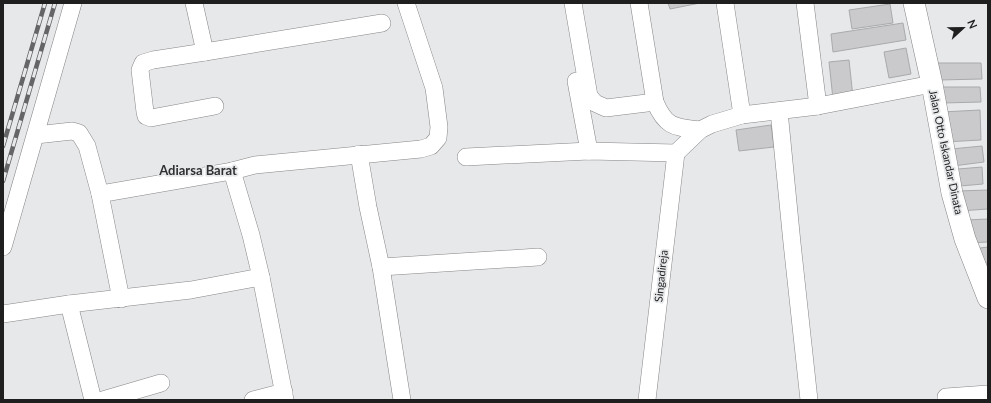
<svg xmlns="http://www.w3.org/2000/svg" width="991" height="403" font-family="Lato,sans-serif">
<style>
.building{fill:#cacacc;stroke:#a9aaab}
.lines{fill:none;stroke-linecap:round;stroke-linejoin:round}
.minor-casing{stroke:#868688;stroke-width:18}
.tertiary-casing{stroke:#868688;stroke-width:22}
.minor{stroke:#fff;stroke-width:17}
.tertiary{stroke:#fff;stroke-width:21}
.rail-casing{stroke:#656567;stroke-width:4.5}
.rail{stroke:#e7e8ea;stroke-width:3;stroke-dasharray:9;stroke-linecap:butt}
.labels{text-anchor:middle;stroke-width:3.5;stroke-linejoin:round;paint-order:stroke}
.street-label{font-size:11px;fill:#1f1f20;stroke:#e7e8ea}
.quarter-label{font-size:13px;font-weight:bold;fill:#303132;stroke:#e7e8ea}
</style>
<rect width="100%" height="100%" fill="#e7e8ea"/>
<g class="building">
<path d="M668,3H700L670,9Z"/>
<path d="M890,4L893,23L852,29L849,10Z"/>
<path d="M903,23L906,40L833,52L831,34Z"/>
<path d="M906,48L911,74L889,78L884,52Z"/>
<path d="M849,60L853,97L833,99L829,62Z"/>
<path d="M938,63H981L982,79L939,80Z"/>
<path d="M943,87H980L981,102L943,103Z"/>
<path d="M980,110L981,140L944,142L942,112Z"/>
<path d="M771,125L774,147L739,151L736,130Z"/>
<path d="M982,146L984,162L953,166L951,149Z"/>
<path d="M982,167L983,184L960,186L958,169Z"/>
<path d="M988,190V209L959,211L958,191Z"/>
<path d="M988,219V242L967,243L965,220Z"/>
<path d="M988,247V263H982L980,248Z"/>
</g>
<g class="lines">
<defs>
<g id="minor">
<path d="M194,3L205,52L382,23"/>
<path d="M573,3L589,96L595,103L606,108L655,102"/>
<path d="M639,3L655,102C666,128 675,127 700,130"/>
<path d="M725,3L742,115"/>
<path d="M805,3L818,106"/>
<path d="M205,52L153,60L143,63L140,70L145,112L146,116L151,118L215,106"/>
<path d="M576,81L589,151"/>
<path d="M779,111L792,243L809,400"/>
<path d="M36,135L72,131L79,133L87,146L100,194L121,299"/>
<path d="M359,154L368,207L381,267L402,400"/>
<path d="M466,157L589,151L676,153L700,130L712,124L742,115L818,106L932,84"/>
<path d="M232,171L251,235L261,277L285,400"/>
<path d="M100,194L232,171L255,165L421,149L431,146L438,138L439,127L434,88L406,3"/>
<path d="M3,247L73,3"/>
<path d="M381,267L538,257"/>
<path d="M69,304L93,400"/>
<path d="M3,314L69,304L191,290L261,277"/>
<path d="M103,400L161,383"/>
<path d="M253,400L284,392"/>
<path d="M647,400L676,153"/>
<path d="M946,400V397L988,394"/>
</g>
<path id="tertiary" d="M914,3L932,84L952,193L965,239L988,298"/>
</defs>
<use href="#minor" class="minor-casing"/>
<use href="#tertiary" class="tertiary-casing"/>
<use href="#minor" class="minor"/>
<use href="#tertiary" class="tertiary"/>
<defs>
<g id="rail">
<path d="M3,146L45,3"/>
<path d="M3,181L55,3"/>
</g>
</defs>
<use href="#rail" class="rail-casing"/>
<use href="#rail" class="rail"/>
</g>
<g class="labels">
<g class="street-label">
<text transform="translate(946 152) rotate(78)" y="4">Jalan Otto Iskandar Dinata</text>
<text transform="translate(661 276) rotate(-84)" y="4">Singadireja</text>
</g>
<g class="quarter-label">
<text x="198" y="175">Adiarsa Barat</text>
</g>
</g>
<rect width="991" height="403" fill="none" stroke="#1f1f20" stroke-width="8"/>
<g transform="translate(963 28) rotate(68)" stroke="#e7e8ea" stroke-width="3" paint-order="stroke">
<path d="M0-3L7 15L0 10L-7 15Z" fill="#1f1f20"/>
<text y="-6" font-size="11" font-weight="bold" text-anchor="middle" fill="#1f1f20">N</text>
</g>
</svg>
